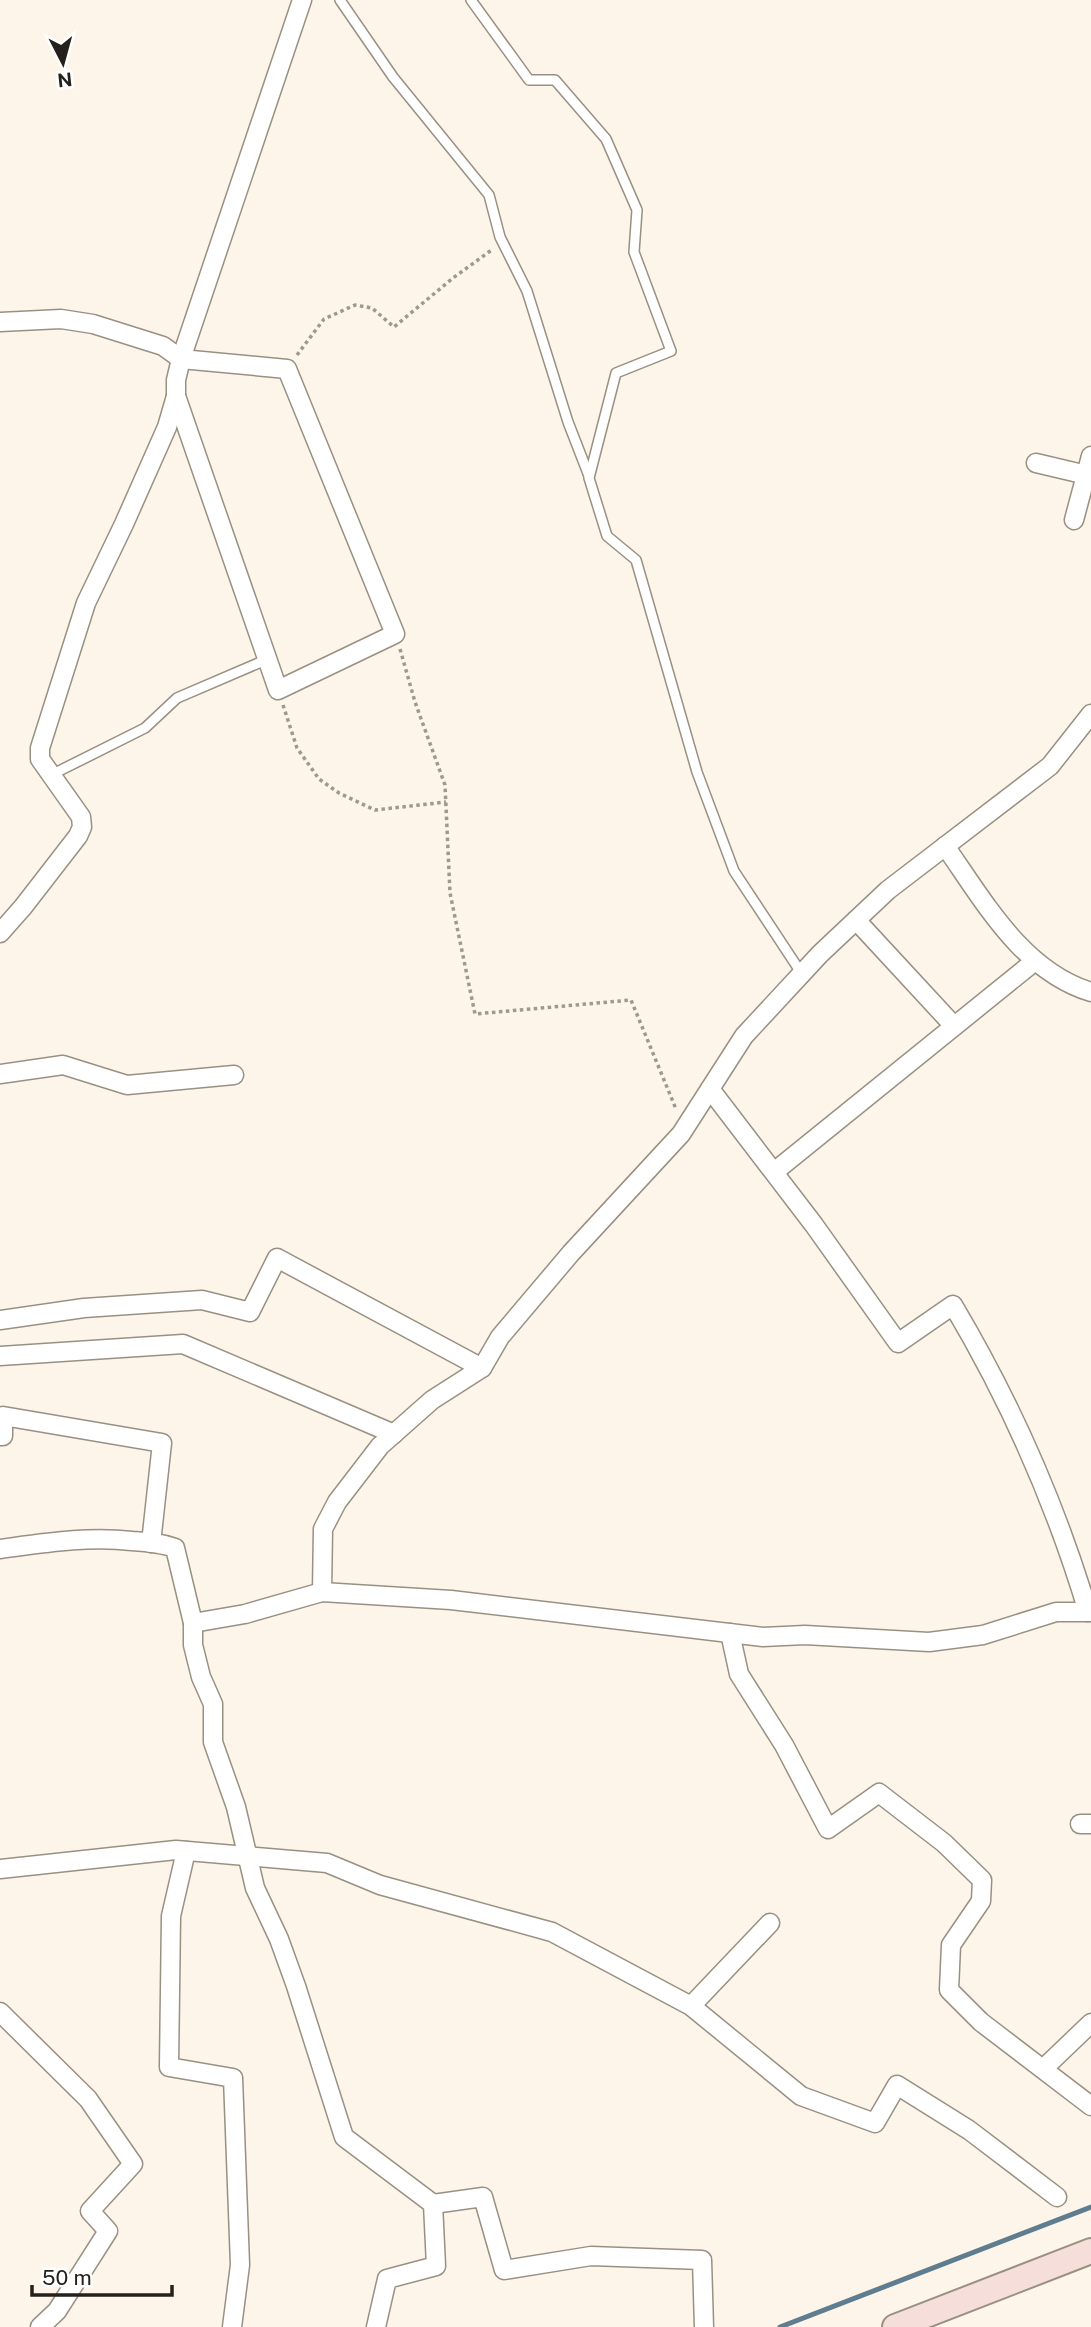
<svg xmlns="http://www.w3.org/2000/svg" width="1091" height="2327" font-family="'Public Sans',sans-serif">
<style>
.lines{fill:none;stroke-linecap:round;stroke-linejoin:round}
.stream{stroke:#5f7d90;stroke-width:5}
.service-casing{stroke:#999082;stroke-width:12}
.minor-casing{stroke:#999082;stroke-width:21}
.secondary-casing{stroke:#999082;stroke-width:28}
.path{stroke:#9f988f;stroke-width:3.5;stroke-dasharray:3.5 3.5;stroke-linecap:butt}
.service{stroke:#fff;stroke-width:9}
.minor{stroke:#fff;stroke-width:18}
.secondary{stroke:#f6dfdb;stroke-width:24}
</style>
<rect width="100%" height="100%" fill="#fdf5e9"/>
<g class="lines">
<path class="stream" d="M780,2327L1091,2207"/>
<defs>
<g id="service">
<path d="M340,0L393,77L489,195L500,237L527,291L568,422L589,476"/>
<path d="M471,0L529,80H555L606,139L637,210L634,252L671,351L616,373L589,478L607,536L636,560L697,772L734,871L802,974"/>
<path d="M51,775L145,728L177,698L268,659"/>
</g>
<g id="minor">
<path d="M0,322L61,319L93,324L163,346L181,359L287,369L395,634L278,690L176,396"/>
<path d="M1036,463L1091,476"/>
<path d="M1074,520L1091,456"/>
<path d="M945,846C984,901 1022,971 1091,992"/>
<path d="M856,920L954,1026"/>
<path d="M0,933L23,907L78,836L82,827L81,817L40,759V748L86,603L124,524L167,427L176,396V380L181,359L302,0"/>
<path d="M0,1074L63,1065L127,1085L234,1075"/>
<path d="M710,1089L814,1225L898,1343L953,1305C1010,1401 1056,1505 1088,1612"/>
<path d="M774,1172L1035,961"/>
<path d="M0,1320L84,1308L202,1300L250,1312L277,1258L482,1368"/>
<path d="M0,1356L183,1344L394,1434"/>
<path d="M0,1436H3V1416L162,1443L151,1543"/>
<path d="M0,1549C45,1543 87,1536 132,1541C147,1542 161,1543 175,1548L193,1623"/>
<path d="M322,1592L323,1529L337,1502L380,1446L432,1400L482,1368L500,1337L571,1253L681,1134L744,1036L820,954L888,890L1050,766L1091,714"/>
<path d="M730,1633L739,1674L784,1745L828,1829L879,1793L944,1843L982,1880L981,1901L951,1945L949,1990L981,2022L1091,2106"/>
<path d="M1080,1824H1091"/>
<path d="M186,1851L171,1916L169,2067L233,2078L240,2265L232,2327"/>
<path d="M0,1869L176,1850L327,1863L380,1885L552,1932L691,2006L801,2096L875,2123L897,2085L969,2130L1057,2197"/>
<path d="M691,2006L770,1923"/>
<path d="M0,2012L88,2099L133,2164L90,2211L108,2231L57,2311L40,2327"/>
<path d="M1043,2069L1091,2023"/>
<path d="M433,2204L483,2197L504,2270L591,2256L702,2260L704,2327"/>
<path d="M376,2327L387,2279L436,2266L433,2204L344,2137L296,1986L279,1939L255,1888L236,1807L213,1742V1704L201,1677L193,1645V1623L245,1614L322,1592L451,1600L763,1637L805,1635L929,1642L983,1635L1056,1612H1091"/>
</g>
<path id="secondary" d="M895,2327L1091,2251"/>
</defs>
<use href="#service" class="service-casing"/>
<use href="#minor" class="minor-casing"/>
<use href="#secondary" class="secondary-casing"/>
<g class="path">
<path d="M297,355L324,319L355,305L372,308L394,327L453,278L493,249"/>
<path d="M400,649L415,702L445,785L450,893L475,1014L631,1000L676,1109"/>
<path d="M283,705L297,748L319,779L339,793L375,810L446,802"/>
</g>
<use href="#service" class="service"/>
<use href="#minor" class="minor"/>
<use href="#secondary" class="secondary"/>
</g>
<g transform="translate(63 63) rotate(174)" stroke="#ffffff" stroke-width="5" paint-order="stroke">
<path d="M0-5L12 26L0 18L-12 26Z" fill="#24201b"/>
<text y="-10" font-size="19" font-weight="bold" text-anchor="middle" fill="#24201b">N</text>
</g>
<path d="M32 2285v10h140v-10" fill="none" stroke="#24201b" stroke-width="3.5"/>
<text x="42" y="2285" font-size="21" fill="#24201b" stroke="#ffffff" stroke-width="5" paint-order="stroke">50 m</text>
</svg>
